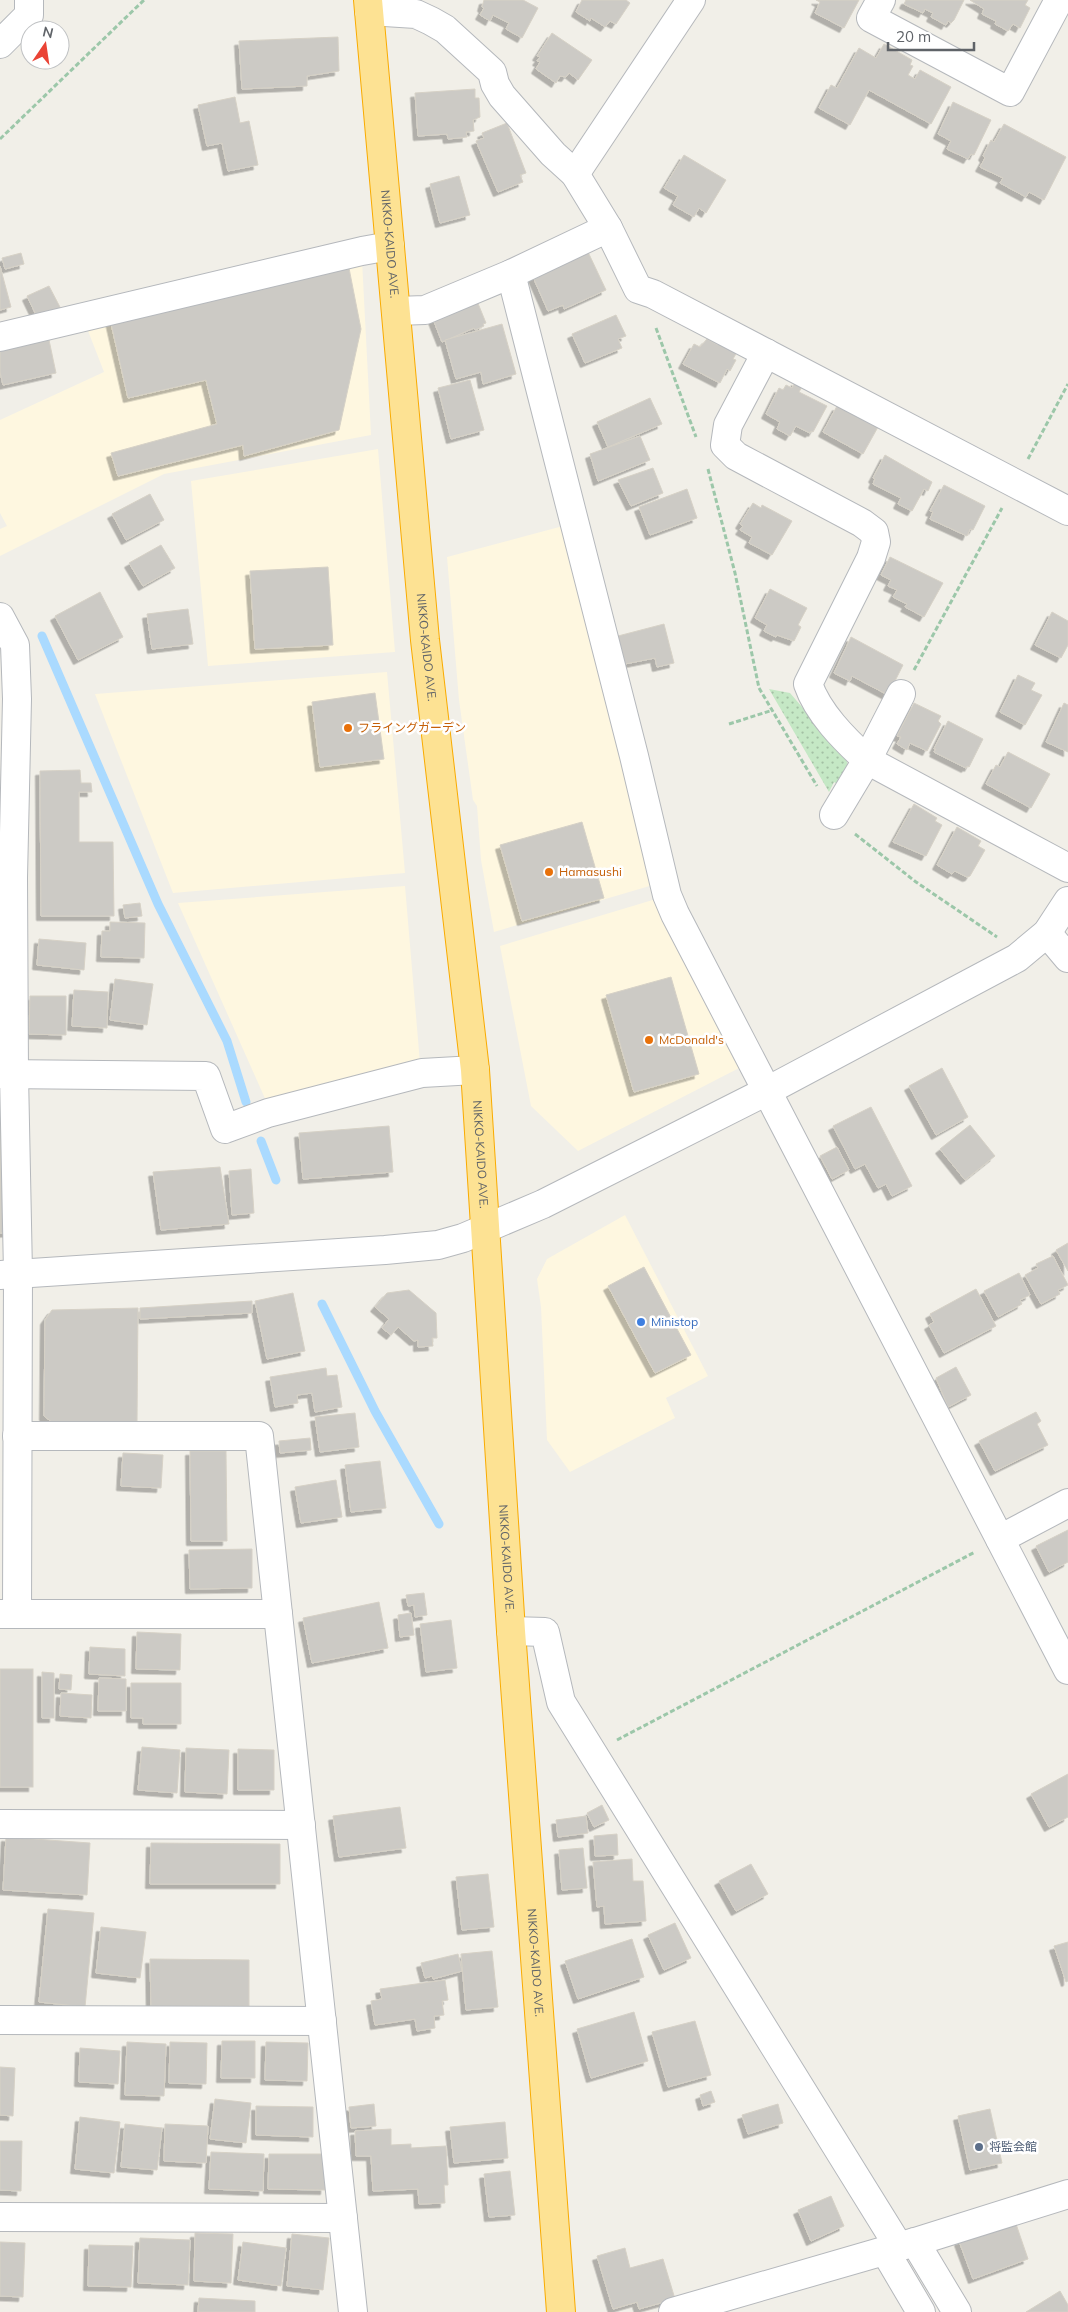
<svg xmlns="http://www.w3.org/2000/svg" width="1068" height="2312" font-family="Mulish,'Noto Sans JP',sans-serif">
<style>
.commercial{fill:#fef7e0}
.park{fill:url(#park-dots)}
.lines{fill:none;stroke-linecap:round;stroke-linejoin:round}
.stream{stroke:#aadaff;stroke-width:9}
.building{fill:#cccac5;stroke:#d6d1c6;filter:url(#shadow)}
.minor-casing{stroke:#b5b8bc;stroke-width:30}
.highway-casing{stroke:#f9ab00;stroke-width:30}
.path{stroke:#9cc7a9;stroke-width:3;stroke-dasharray:5 2.5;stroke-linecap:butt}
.minor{stroke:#fff;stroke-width:28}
.highway{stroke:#fde293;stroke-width:28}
.food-dot{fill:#e8710a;stroke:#fff;stroke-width:2}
.shop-dot{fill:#3f7fe0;stroke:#fff;stroke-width:2}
.service-dot{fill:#5c6f8a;stroke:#fff;stroke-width:2}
.labels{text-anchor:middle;stroke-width:5;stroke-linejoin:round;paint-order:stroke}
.street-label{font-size:12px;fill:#5f6368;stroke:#fff}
.food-label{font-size:12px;fill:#c56008;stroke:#fff;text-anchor:start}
.shop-label{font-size:12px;fill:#366cbe;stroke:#fff;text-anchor:start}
.service-label{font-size:12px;fill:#4e5e75;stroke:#fff;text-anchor:start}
</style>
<defs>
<pattern id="park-dots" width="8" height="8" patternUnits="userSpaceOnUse" patternTransform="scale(1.25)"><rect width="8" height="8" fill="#c5e8c5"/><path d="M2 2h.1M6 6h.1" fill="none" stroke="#a3c0a4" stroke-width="1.8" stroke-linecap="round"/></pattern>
<filter id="shadow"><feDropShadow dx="-4.5" dy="4.5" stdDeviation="0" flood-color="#0004"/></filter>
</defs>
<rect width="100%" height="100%" fill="#f1efe8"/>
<g class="commercial">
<path d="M362,260L371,435L164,474L0,556V529L7,526L0,513V420L104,372L85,323Z"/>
<path d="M378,449L395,652L208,666L191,481Z"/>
<path d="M563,526L653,885L494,932L481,860L477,806L473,800L459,700L447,557Z"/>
<path d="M387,672L405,873L173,893L95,694Z"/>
<path d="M405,886L420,1063L267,1103L178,903Z"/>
<path d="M656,899L743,1066L578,1151L531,1106L500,946Z"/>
<path d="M625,1215L708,1376L666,1398L675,1418L570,1472L547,1440L541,1307L537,1279L547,1259Z"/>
</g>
<path class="park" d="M769,689L790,693L846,758L849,770L840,786L834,782L829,792Z"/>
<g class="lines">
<g class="stream">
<path d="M42,636L158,904L227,1041L246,1102"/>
<path d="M261,1141L276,1180"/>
<path d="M322,1304L375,1411L439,1524"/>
</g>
</g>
<g class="building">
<path d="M484,0H523L538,8L522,38L506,29L509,23L493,15L490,21L480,15L484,8L482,7Z"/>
<path d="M582,0H626L630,3L616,24L610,21L605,27L591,18L590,21L576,12Z"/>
<path d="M816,0H859L844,28L815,13L820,2Z"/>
<path d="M906,0H964L954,20L951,23L948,21L946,25L931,17L933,13L925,9L923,13L904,4Z"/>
<path d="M970,0H1028L1025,5L1030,8L1020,28L1013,24L1008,31L995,24L996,21L982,14L984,9Z"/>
<path d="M552,33L592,60L578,80L569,73L566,77L560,76L556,83L536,69L540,62L537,61L540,57L537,56Z"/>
<path d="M338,37L339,71L307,76V86L242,89L239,41Z"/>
<path d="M884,44L912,60L910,65L913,66L908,75L915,79L920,70L951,87L931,124L869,90L850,125L819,108L831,85L837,88L859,48L876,58Z"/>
<path d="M475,89V98H479L480,117L473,120L474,131L466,132L467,137L448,139L447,134L418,136L415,93Z"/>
<path d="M235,97L240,123L249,121L258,165L228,171L222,143L207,146L198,105Z"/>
<path d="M953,102L991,120L974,155L971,154L968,159L947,149L951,141L938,134Z"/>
<path d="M507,123L526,173L520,175L523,182L498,192L476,141L484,138L482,133Z"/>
<path d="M1004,124L1066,157L1044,200L1029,192L1026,197L1000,183L1003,178L980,167L985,158L983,156L991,140L994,142Z"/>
<path d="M684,155L726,180L706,213L699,208L694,217L673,205L678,196L664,188Z"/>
<path d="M459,176L470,215L440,223L430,184Z"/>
<path d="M588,252L606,290L564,309L563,305L548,311L533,277Z"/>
<path d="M21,253L24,264L5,269L2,258Z"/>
<path d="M348,263L361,329L339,430L244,456L243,445L118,476L111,453L217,424L206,380L128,398L110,319Z"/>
<path d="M0,266L11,307L0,310Z"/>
<path d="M49,286L61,309L38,319L27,296Z"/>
<path d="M477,301L486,323L483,324L484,326L475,330L474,328L442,342L433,319Z"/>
<path d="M616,315L626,336L618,339L622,348L585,363L572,334Z"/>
<path d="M502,324L516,374L483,384L481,372L456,379L445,340Z"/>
<path d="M707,339L718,345L719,342L737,352L733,359L736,360L730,371L727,369L720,383L683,364L694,344L700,347Z"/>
<path d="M49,340L56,373L3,385L0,372V351Z"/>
<path d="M470,380L484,430L451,439L438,388Z"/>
<path d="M796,381L803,385L799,392L827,406L813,432L811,431L810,433L796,426L790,436L777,429L780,422L766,414L779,388L783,390L786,385L792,388Z"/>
<path d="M650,398L662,424L608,447L597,422Z"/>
<path d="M837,406L878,427L863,454L823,432Z"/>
<path d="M640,436L650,460L598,481L590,454Z"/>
<path d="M885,455L932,482L928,491L924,489L912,511L898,504L901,498L873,484L875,479L873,478Z"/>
<path d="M653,468L663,493L631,506L618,480Z"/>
<path d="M944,485L985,506L973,530L970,529L967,536L930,519L933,512L930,511Z"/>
<path d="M687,489L697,518L650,535L639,507Z"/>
<path d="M150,494L164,520L126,540L112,514Z"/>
<path d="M753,503L761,508L762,505L792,521L772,555L749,543L752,537L740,530L743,526L740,524Z"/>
<path d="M161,545L175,568L143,586L129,563Z"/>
<path d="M890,557L943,583L924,617L905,607L907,604L893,597L897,590L888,586L891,580L881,575Z"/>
<path d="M328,567L333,645L255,649L250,571Z"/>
<path d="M770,589L807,608L798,625L801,627L794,641L777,635L776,637L764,631L767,625L755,618Z"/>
<path d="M100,592L123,637L78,660L55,616Z"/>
<path d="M188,609L193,644L152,649L147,614Z"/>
<path d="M1052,612L1068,621V645L1061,658L1035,645Z"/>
<path d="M664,624L674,663L657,667L655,658L625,664L618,636Z"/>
<path d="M851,637L903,665L888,695L852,676L850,681L834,673Z"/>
<path d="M1018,675L1035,683L1031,690L1042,695L1025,725L1000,712Z"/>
<path d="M375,693L384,759L320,767L312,702Z"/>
<path d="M914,703L941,716L938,721L941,724L927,751L910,743L907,750L897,744L901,737L897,736Z"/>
<path d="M1064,703L1068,705V752L1046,742Z"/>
<path d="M948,721L983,739L969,767L967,766L966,768L934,752L936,749H934Z"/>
<path d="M1008,752L1050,774L1031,808L986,784L996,765L1000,767Z"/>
<path d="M80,770L81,783H91L92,792H79V842H113L114,916H41L40,771Z"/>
<path d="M914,804L937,818L935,821L942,825L926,856L893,842Z"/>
<path d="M582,822L604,898L522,921L500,845Z"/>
<path d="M957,827L981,841L978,846L985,850L970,876L967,877L955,871L952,874L937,865Z"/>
<path d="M140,903L142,916L125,918L123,905Z"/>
<path d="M110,922L145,923L144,958L101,957L102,931H110Z"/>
<path d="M39,939L86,943L84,970L37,965Z"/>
<path d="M671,977L699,1074L634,1092L606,995Z"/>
<path d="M115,979L153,984L147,1025L110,1020Z"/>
<path d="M74,990L108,992L107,1028L72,1026Z"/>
<path d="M30,996H66V1035L29,1034Z"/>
<path d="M942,1068L968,1117L936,1135L909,1086Z"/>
<path d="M871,1107L912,1186L892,1196L886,1184L878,1188L865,1164L855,1169L833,1126Z"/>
<path d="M0,1119L15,1124L12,1232L0,1233Z"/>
<path d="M970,1125L995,1156L965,1180L940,1149Z"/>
<path d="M389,1126L393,1172L303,1179L299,1133Z"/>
<path d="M837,1147L849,1170L832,1179L820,1156Z"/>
<path d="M220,1167L229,1224L161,1230L153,1172Z"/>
<path d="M251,1169L254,1213L232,1215L229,1171Z"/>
<path d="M1068,1243V1271L1056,1250Z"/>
<path d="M1053,1256L1068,1285L1058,1290L1060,1294L1041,1304L1025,1275L1038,1268L1036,1264Z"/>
<path d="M644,1267L691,1355L655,1373L608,1286Z"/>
<path d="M1019,1273L1030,1295L1020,1300L1022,1304L998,1317L984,1291Z"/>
<path d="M976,1289L996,1326L944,1353L929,1325L934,1322L930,1314Z"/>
<path d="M409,1290L436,1313L437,1338H432L433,1346L418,1347V1340L414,1341L398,1327L391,1335L382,1328L389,1319L375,1307L387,1293Z"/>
<path d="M293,1293L305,1351L267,1359L255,1301Z"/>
<path d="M252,1301V1313L140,1319V1308Z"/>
<path d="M138,1308L137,1424L53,1423L44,1416L45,1320L52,1310Z"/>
<path d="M956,1367L971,1395L948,1407L936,1378Z"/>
<path d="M326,1368L327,1376L337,1375L342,1407L315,1412L312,1393L297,1395L298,1403L275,1407L270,1377Z"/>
<path d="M1036,1412L1041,1421L1037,1424L1048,1445L995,1471L979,1441Z"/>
<path d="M355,1413L359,1447L320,1452L315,1417Z"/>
<path d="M310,1438L311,1450L280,1453L279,1441Z"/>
<path d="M190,1451H226L227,1541H191Z"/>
<path d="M123,1453L163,1455L161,1488L121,1486Z"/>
<path d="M380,1461L386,1508L351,1512L345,1465Z"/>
<path d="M336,1480L342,1517L301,1523L295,1487Z"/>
<path d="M1068,1530V1562L1049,1572L1036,1546Z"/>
<path d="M252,1549V1588L190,1589L189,1550Z"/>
<path d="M424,1593L427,1615L415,1617L414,1605L408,1606L406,1595Z"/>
<path d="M379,1602L388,1648L312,1663L303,1618Z"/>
<path d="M411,1613L414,1635L400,1637L398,1615Z"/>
<path d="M451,1620L457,1668L426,1672L420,1624Z"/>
<path d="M137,1632L181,1634L180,1670L136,1669Z"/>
<path d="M90,1647L125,1649V1676L89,1674Z"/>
<rect x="0" y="1669" width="33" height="118"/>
<path d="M42,1672L54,1673V1718H42Z"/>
<path d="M60,1674L72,1675L71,1690L59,1689Z"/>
<path d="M99,1678L126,1679V1711H98Z"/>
<path d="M131,1683H181V1724H143V1718H131Z"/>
<path d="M61,1693L92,1695L91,1718L60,1716Z"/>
<path d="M142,1747L180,1750L177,1793L138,1790Z"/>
<path d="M186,1748L229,1750L227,1794L185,1792Z"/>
<path d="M238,1749L274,1750V1790H238Z"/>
<path d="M1068,1774V1817L1049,1827L1031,1794Z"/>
<path d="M602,1805L609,1820L594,1827L587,1813Z"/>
<path d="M400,1807L406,1848L339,1857L333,1816Z"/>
<path d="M586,1816L588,1833L558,1837L556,1820Z"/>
<path d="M617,1834L618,1855L595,1856L594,1836Z"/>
<path d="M6,1837L90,1843L87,1895L3,1890Z"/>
<path d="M151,1843L280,1844V1884H150Z"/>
<path d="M583,1848L587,1888L562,1890L559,1850Z"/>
<path d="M632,1859L633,1881H643L646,1921L605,1924L604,1906L597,1907L593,1862Z"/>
<path d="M751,1864L768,1894L736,1911L719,1881Z"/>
<path d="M488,1874L494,1927L462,1930L456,1877Z"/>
<path d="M48,1909L94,1913L85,2007L39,2002Z"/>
<path d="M675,1923L691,1958L664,1970L648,1935Z"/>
<path d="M101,1927L146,1932L140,1978L96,1973Z"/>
<path d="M632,1939L644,1977L578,1999L565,1961Z"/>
<path d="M1068,1942V1981L1066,1982L1054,1946Z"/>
<path d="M492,1951L498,2007L466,2010L461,1954Z"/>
<path d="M458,1954L462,1971L433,1979L432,1976L425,1978L421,1963Z"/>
<path d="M150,1959L249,1960V2006H151Z"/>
<path d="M445,1980L448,2000L442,2001L444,2015L434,2016L435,2028L417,2031L415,2019L375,2025L371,2001L382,1999L380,1989Z"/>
<path d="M634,2012L648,2061L591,2078L577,2029Z"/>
<path d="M695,2021L711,2075L668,2087L652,2032Z"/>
<path d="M222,2041H255V2078H221Z"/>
<path d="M127,2042L166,2044L164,2096L125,2095Z"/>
<path d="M170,2042L207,2043L206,2084L169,2083Z"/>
<path d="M266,2042L308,2043L307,2081L265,2080Z"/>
<path d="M80,2048L120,2051L118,2084L79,2082Z"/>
<path d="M0,2067L15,2068L13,2116L0,2115Z"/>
<path d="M711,2091L715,2102L703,2106L700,2095Z"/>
<path d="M215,2099L251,2103L246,2143L210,2139Z"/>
<path d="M374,2104L376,2126L351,2128L349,2107Z"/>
<path d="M778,2104L783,2123L748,2134L742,2115Z"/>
<path d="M256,2106L313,2107V2137L256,2135Z"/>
<path d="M990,2109L1002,2163L970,2170L958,2116Z"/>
<path d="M80,2117L120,2122L114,2173L75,2169Z"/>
<path d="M505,2122L508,2158L454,2163L450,2127Z"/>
<path d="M125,2124L162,2128L157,2170L121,2167Z"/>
<path d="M165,2124L208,2126L206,2163L164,2161Z"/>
<path d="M391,2129V2145L411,2144V2148L446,2146L448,2185H444L445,2203L419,2204L418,2189L373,2191L371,2156H356L355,2131Z"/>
<path d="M0,2141H22L21,2191L0,2190Z"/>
<path d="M211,2152L264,2154L263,2191L209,2189Z"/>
<path d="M269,2154H326L325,2190L268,2189Z"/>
<path d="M510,2171L515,2215L489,2217L484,2174Z"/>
<path d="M831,2196L844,2226L811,2241L798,2210Z"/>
<path d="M1015,2221L1028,2259L973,2279L959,2241Z"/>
<path d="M195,2233L233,2234L231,2283L194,2281Z"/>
<path d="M292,2234L329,2238L323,2290L287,2286Z"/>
<path d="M140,2238L190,2240L188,2285L138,2283Z"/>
<path d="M0,2242L25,2243L23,2297L0,2296Z"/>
<path d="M243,2242L286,2248L281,2286L238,2280Z"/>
<path d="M89,2245L133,2246L131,2287L88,2286Z"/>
<path d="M625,2248L630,2268L663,2259L675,2299L639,2309L637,2302L613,2309L597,2256Z"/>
<path d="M1060,2291L1068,2305V2312H1026Z"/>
<path d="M199,2298L255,2301V2312H198Z"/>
</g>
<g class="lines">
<defs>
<g id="minor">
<path d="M881,0L871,18L1010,92L1059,0"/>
<path d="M369,11L416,14L431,21L445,29L492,72L495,84L502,96L553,154L575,174L608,228L511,274L425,310L396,311"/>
<path d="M0,44L29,15V0"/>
<path d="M575,174L691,0"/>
<path d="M608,228L638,289L653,294L1068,511"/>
<path d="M511,274L634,756L667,895L675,914L1068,1670"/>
<path d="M0,337L362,251L390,246"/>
<path d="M766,353L728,425L725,445L736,456L862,523L874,532L876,542L871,558L808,684C818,713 844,739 867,760L1068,868"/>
<path d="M0,617L15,645L17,699L13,878L14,1074L18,1273L17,1614H0"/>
<path d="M834,815L867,760L901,694"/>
<path d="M1047,933L1068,958"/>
<path d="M0,1074L206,1076L225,1129L268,1113L422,1073L475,1070"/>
<path d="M0,1275L385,1250L438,1245L463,1238L543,1204L767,1091L1017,958L1047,933L1068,901"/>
<path d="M17,1436H259L278,1614"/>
<path d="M1000,1539L1068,1503"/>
<path d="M17,1614H278L353,2312"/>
<path d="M511,1631L545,1632L561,1702L899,2247"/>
<path d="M0,1824L301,1825"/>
<path d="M0,2020L322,2021"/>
<path d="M0,2217L343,2218"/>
<path d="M915,2242L957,2312"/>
<path d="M885,2251L921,2312"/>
<path d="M673,2312L915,2242L1068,2194"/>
</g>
<g id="highway">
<path id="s1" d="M368,0L425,640L475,1070L511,1631L561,2312"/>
</g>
</defs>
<use href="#minor" class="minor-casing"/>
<use href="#highway" class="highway-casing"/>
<g class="path">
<path d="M0,139L144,0"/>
<path d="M656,328L696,437"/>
<path d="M1028,459L1068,384"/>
<path d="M708,469L735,573L759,688L817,786"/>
<path d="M914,670L1002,508"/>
<path d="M729,724L773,710"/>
<path d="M855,834L916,882L997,937"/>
<path d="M617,1740L975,1552"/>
</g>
<use href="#minor" class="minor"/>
<use href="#highway" class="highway"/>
</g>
<g class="food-dot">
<circle cx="348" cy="728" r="5"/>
<circle cx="549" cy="872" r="5"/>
<circle cx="649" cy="1040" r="5"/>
</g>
<circle class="shop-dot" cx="641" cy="1322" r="5"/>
<circle class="service-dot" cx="979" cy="2147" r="5"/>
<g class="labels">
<g class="street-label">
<text dy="4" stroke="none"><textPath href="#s1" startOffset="245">NIKKO-KAIDO AVE.</textPath></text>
<text dy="4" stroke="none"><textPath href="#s1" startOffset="650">NIKKO-KAIDO AVE.</textPath></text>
<text dy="4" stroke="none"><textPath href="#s1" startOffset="1160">NIKKO-KAIDO AVE.</textPath></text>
<text dy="4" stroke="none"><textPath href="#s1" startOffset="1565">NIKKO-KAIDO AVE.</textPath></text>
<text dy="4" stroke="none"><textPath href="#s1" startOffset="1970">NIKKO-KAIDO AVE.</textPath></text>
</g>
<g class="food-label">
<text x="358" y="732">フライングガーデン</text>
<text x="559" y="876">Hamasushi</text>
<text x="659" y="1044">McDonald's</text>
</g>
<g class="shop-label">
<text x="651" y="1326">Ministop</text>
</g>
<g class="service-label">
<text x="989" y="2151">将監会館</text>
</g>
</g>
<g transform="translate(45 45) rotate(13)"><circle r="24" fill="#ffffff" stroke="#bfc1c3"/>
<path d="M0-4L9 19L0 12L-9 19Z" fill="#ea4335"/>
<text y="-8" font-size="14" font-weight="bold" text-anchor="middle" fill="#5f6368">N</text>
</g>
<path d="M888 42v8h86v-8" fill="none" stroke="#5f6368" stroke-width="2.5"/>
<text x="896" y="42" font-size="15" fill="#5f6368" stroke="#ffffff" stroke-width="4" paint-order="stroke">20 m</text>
</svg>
